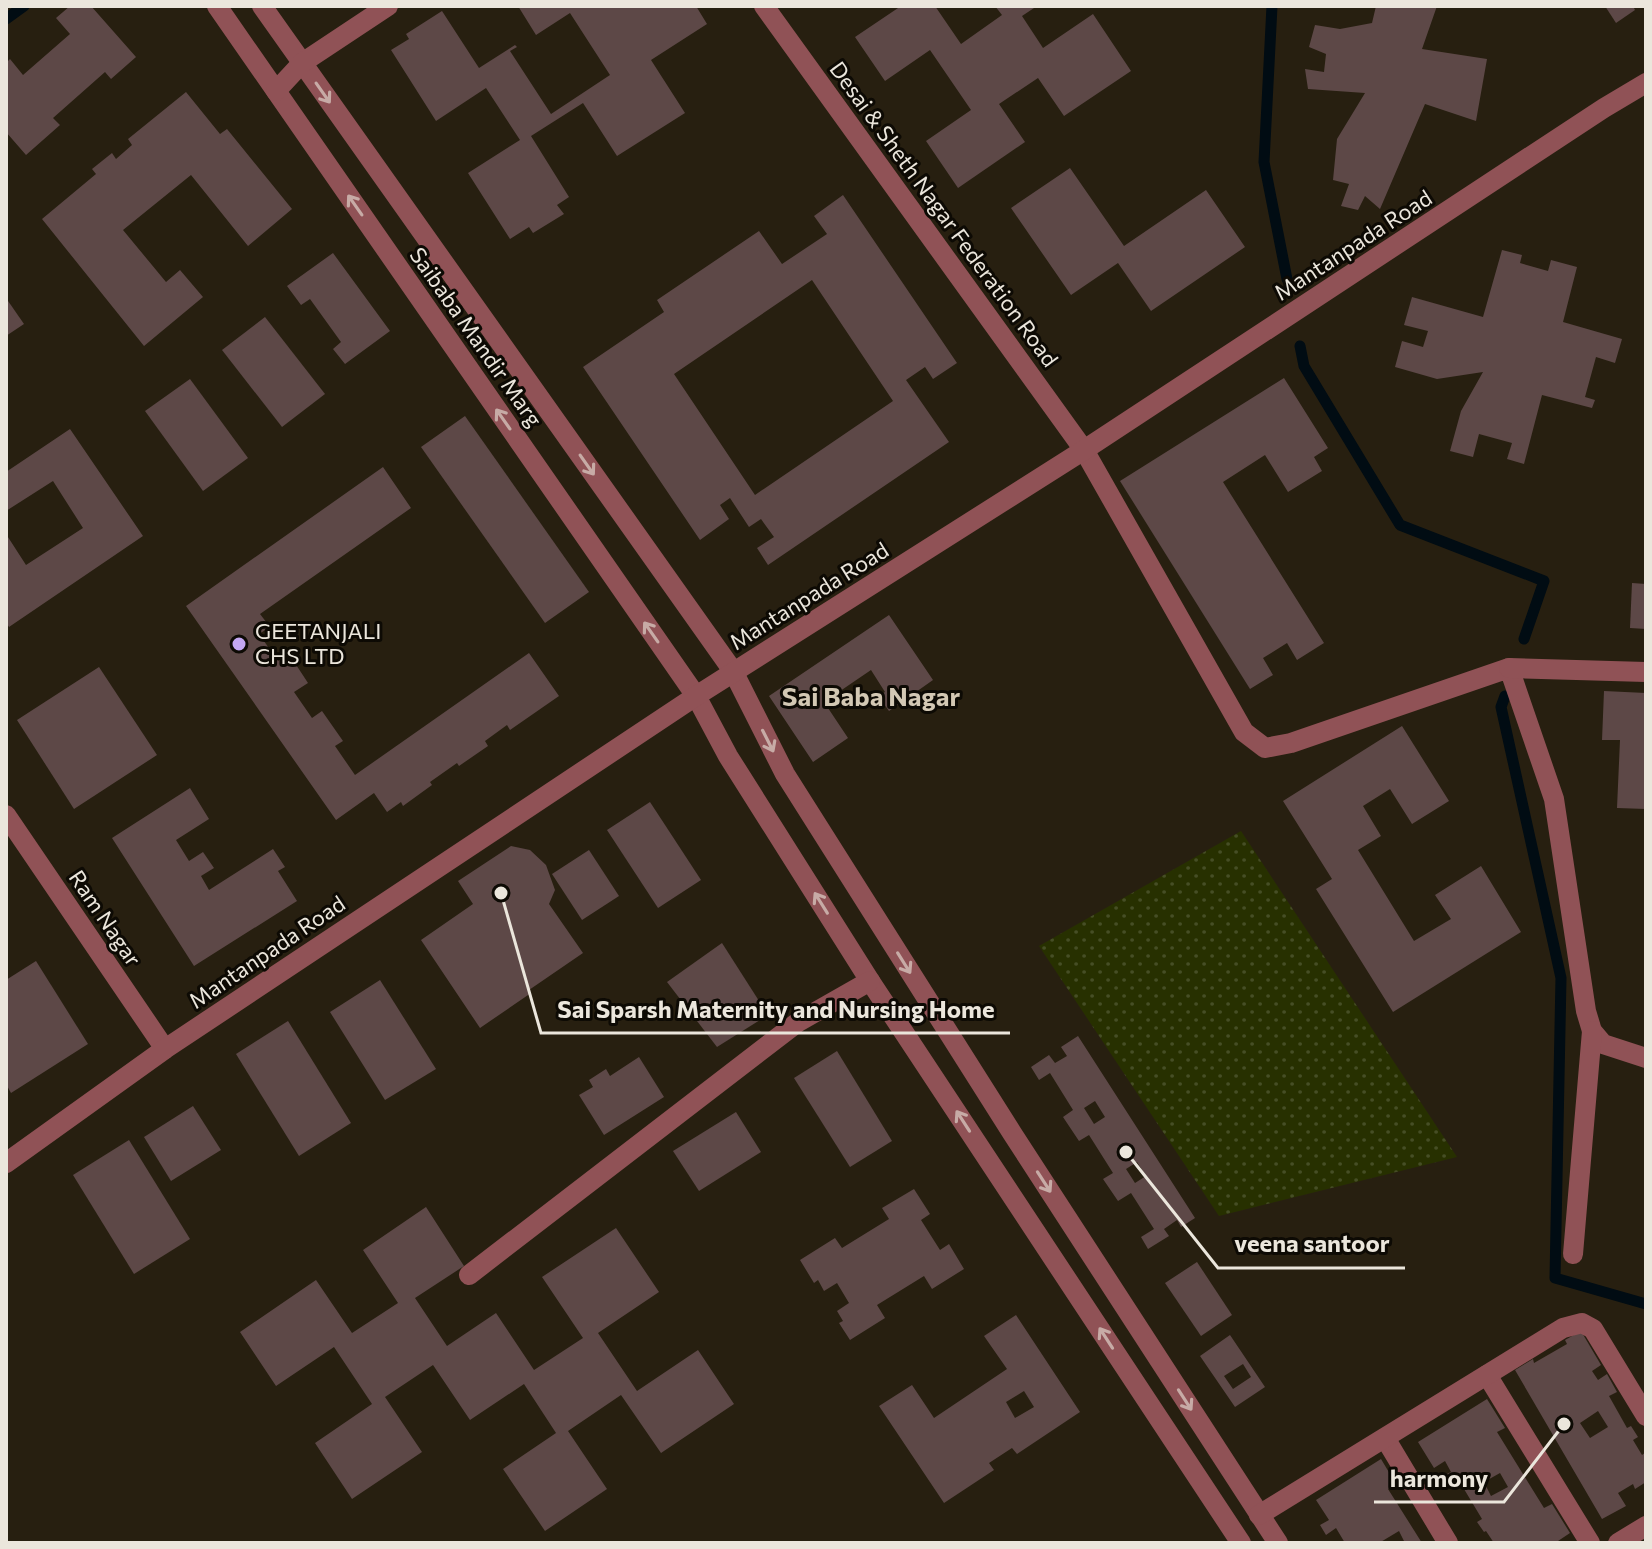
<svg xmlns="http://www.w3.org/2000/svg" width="1652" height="1549" font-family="Commissioner,sans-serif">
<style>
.park{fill:url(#park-dots)}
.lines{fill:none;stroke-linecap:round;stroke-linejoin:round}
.stream{stroke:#010c13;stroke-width:11}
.building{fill:#5d4847;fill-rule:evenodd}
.minor{stroke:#905256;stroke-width:20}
.oneway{stroke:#c7aba6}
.poi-dot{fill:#c3a7f2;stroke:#0d0a04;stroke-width:3}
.labels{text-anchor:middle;stroke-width:6;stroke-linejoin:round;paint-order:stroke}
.street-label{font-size:22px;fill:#ebe6dc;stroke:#0d0a04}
.poi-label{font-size:22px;fill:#ebe6dc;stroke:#0d0a04;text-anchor:start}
.quarter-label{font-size:26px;font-weight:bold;fill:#d3c8b4;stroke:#0d0a04}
.leader{fill:none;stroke:#ebe6dc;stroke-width:3}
.callout-dot{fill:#ebe6dc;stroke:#0d0a04;stroke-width:3}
.callout-label{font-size:24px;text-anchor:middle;font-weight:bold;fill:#ebe6dc;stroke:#0d0a04;stroke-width:6;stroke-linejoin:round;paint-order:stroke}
</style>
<defs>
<pattern id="park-dots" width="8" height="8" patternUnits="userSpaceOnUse" patternTransform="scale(2)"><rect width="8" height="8" fill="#273000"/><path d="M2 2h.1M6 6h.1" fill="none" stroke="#464e25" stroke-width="1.8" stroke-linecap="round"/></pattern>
</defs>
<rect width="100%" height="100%" fill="#271f10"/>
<path class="park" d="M1241,831L1457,1157L1219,1216L1039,946Z"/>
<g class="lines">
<g class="stream">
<path d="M1272,6L1264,162L1287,279"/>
<path d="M6,19L24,6"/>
<path d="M1300,346L1304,366L1400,525L1544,581L1524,639"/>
<path d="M1505,696L1501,707L1561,978L1555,1278L1646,1304"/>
</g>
</g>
<g class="building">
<path d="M70,6H91L136,57L111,79L105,72L53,118L60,125L26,155L6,132V63L10,59L23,75L70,34L56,18Z"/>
<path d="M518,6H696L707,24L651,60L685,113L617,156L583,103L531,136L569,197L557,205L564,214L533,233L529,227L510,239L468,173L520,140L486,88L436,121L391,50L409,39L406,34L442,11L479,68L515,45L517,47L510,51L551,114L610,75L570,13L536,35Z"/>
<path d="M901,6H935L961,44L1002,15L995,6H1037L1022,16L1043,48L1093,14L1131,71L1064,116L1038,78L999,104L1025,142L958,188L926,141L971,110L930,50L885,81L855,37Z"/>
<path d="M1376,6H1437L1422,49L1487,59L1476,121L1425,104L1380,209L1365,196L1358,210L1341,206L1349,184L1333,180L1337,139L1365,93L1308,89L1305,69L1324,72L1326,54L1309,47L1315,25L1340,29L1372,23Z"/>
<path d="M1605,6H1633L1635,10L1616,23Z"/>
<path d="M186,92L220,134L227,129L292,209L248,246L191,175L123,230L166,282L180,270L203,297L144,346L42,219L96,174L92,169L112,153L116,159L132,145L128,139Z"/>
<path d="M1070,168L1124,246L1206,190L1245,247L1151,311L1118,263L1071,295L1011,208Z"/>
<path d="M843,195L957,363L933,379L925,367L906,380L949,442L768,565L757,548L774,537L761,519L749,527L730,498L720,505L729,519L700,540L583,367L664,312L657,300L759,231L782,264L827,234L814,216ZM812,280L893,401L755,495L674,374Z"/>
<path d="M1502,250L1522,255L1520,263L1548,271L1551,260L1577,267L1563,322L1622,339L1615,363L1596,357L1585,397L1595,400L1592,408L1542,395L1524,464L1507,459L1512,443L1479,434L1473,457L1450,451L1461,411L1483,372L1437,379L1395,367L1402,341L1423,347L1428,331L1404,325L1412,297L1483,317Z"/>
<path d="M333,253L390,331L345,364L333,349L341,342L310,299L301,305L287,286Z"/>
<path d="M6,298L24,324L6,336Z"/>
<path d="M265,317L325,394L282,427L222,350Z"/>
<path d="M1284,378L1328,448L1314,457L1322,471L1288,492L1265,455L1223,482L1324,643L1297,660L1287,643L1263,658L1273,675L1250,689L1120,481Z"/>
<path d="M190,379L248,458L203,491L145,411Z"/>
<path d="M465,416L589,592L545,623L421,447Z"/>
<path d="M70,429L143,536L9,627L6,622V534L26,565L83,528L53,481L6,511V472Z"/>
<path d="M383,467L411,508L260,614L270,627L259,634L278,661L289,654L308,683L294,692L312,718L322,711L343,741L335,746L355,775L529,653L559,696L510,730L507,725L485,741L488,746L459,766L457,763L430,782L432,785L403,806L401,802L387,812L374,793L336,820L186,606Z"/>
<path d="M1632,583L1646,584V629L1630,628Z"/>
<path d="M889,615L933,680L889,711L878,696L885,692L871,670L824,702L848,738L813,762L769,696Z"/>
<path d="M99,667L157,755L74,809L17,720Z"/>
<path d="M1604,691L1646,693V809L1617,808L1620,740H1602Z"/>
<path d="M1402,726L1449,801L1412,824L1390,789L1363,806L1381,836L1358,850L1414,941L1451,919L1435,895L1481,866L1521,932L1393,1012L1316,889L1332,879L1283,801Z"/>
<path d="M190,788L209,819L176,840L189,861L203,852L214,868L201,876L209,890L273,849L285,867L278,871L297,901L194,966L112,838Z"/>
<path d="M650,802L701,880L658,908L607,830Z"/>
<path d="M511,846L530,850L546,865L555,890L549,904L583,953L529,990L531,993L480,1028L421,940L473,904L458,881Z"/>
<path d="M589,850L619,896L582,920L552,874Z"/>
<path d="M722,943L768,1015L717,1047L667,982Z"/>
<path d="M36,961L88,1044L11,1093L6,1084V980Z"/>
<path d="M380,980L436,1069L385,1100L330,1012Z"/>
<path d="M288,1021L351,1123L299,1156L236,1054Z"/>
<path d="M1078,1036L1195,1218L1181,1227L1177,1220L1164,1229L1169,1236L1148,1249L1141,1237L1154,1229L1131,1193L1118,1201L1103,1179L1113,1173L1089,1135L1079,1141L1063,1117L1073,1110L1050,1073L1039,1080L1031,1067L1049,1055L1055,1063L1067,1056L1061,1047ZM1095,1101L1105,1117L1094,1124L1084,1108ZM1137,1162L1146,1176L1135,1183L1126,1169Z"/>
<path d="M837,1051L892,1141L850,1167L794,1078Z"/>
<path d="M639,1057L664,1097L604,1135L579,1095L593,1087L589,1080L606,1069L610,1076Z"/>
<path d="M193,1106L221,1150L171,1181L144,1137Z"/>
<path d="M736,1112L761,1152L699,1191L673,1151Z"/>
<path d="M129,1140L190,1239L134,1274L73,1175Z"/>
<path d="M914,1189L930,1214L921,1220L940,1250L949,1244L964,1269L932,1289L924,1276L877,1305L885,1318L850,1340L839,1323L843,1321L837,1311L849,1303L837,1283L824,1291L818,1280L814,1283L800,1260L835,1238L842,1248L889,1219L882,1208Z"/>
<path d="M426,1207L464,1266L415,1298L447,1346L496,1313L534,1370L583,1338L542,1277L616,1228L659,1292L598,1333L637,1391L698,1350L734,1404L661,1453L621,1395L568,1431L607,1489L545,1531L503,1469L556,1433L524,1384L470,1420L433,1365L385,1397L422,1452L352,1499L315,1443L372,1404L334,1347L276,1386L240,1332L316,1280L352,1333L398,1303L363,1250Z"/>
<path d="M1197,1262L1232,1315L1201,1336L1165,1283Z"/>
<path d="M1016,1315L1080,1412L1017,1454L1012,1448L989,1463L994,1470L944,1503L879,1406L912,1385L934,1418L1007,1369L984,1336ZM1024,1391L1034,1407L1015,1418L1006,1402Z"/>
<path d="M1581,1331L1601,1365L1592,1371L1598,1380L1607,1374L1617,1392L1609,1396L1627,1428L1631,1426L1638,1437L1633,1440L1642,1455L1646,1452V1482L1635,1489L1633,1484L1618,1493L1626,1506L1602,1519L1515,1370L1533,1359L1534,1363L1567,1344L1565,1340ZM1598,1411L1608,1427L1590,1438L1580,1423Z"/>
<path d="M1230,1335L1265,1387L1235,1407L1200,1356ZM1243,1364L1251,1377L1233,1389L1224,1376Z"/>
<path d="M1487,1399L1505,1428L1497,1432L1544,1508L1552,1504L1570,1533L1555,1543H1494L1486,1531L1484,1532L1477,1522L1482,1519L1461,1484L1456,1487L1447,1474L1451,1472L1445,1461L1434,1468L1418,1442ZM1500,1473L1508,1487L1491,1496L1484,1482Z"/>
<path d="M1381,1459L1396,1484L1388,1489L1422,1543H1405L1399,1531L1379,1543H1345L1336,1528L1326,1535L1320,1525L1329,1520L1316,1500Z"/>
</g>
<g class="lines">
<g class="minor">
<path d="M217,6L696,696L728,756L870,981L1241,1543"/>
<path d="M262,6L733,671L785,774L1012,1133L1278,1543"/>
<path d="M764,6L1084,450L1244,732L1265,748L1291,743L1509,668L1554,799L1586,1011L1592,1031L1603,1044L1646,1058"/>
<path d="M276,91L302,63L388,6"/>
<path d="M1509,668L1646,672"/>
<path d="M6,815L165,1049"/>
<path d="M6,1163L165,1049L696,696L1084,450L1604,108L1646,83"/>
<path d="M1573,1254L1592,1031"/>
<path d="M469,1275L798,1022L870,981"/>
<path d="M1487,1375L1590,1543"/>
<path d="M1385,1438L1448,1543"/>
<path d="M1259,1515L1563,1328L1582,1323L1593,1329L1646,1416"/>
<path d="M1618,1543L1646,1526"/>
</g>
</g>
<defs><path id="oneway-shaft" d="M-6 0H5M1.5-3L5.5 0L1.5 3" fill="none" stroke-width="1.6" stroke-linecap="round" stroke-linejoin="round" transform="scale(2)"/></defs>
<g class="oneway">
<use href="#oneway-shaft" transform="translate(323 93) rotate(55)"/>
<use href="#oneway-shaft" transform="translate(355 205) rotate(-125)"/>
<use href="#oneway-shaft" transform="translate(503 419) rotate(-125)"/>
<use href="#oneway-shaft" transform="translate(587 465) rotate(55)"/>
<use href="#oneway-shaft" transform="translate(651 632) rotate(-125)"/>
<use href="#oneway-shaft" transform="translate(768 741) rotate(63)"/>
<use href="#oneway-shaft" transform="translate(821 903) rotate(-122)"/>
<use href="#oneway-shaft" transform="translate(904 963) rotate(58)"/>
<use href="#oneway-shaft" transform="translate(963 1121) rotate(-123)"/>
<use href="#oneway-shaft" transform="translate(1044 1182) rotate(57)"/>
<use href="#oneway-shaft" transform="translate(1106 1338) rotate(-123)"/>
<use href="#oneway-shaft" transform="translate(1185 1400) rotate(57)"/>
</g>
<circle class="poi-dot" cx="239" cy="644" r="8"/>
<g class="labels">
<g class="street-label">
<text transform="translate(944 214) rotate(54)" y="8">Desai &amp; Sheth Nagar Federation Road</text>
<text transform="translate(1353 245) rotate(-33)" y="8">Mantanpada Road</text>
<text transform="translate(476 337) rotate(55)" y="8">Saibaba Mandir Marg</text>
<text transform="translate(809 596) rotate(-32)" y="8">Mantanpada Road</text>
<text transform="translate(105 918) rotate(56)" y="8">Ram Nagar</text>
<text transform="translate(267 952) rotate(-34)" y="8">Mantanpada Road</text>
</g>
<g class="poi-label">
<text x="255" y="639">GEETANJALI<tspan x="255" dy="25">CHS LTD</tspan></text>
</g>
<g class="quarter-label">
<text x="871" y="706">Sai Baba Nagar</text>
</g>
</g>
<path class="leader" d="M501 893L541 1033H1010M1126 1152L1218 1268H1405M1564 1424L1504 1502H1374"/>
<g class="callout-dot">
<circle cx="501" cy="893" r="8"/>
<circle cx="1126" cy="1152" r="8"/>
<circle cx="1564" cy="1424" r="8"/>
</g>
<g class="callout-label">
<text x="776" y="1018">Sai Sparsh Maternity and Nursing Home</text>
<text x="1312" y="1252">veena santoor</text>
<text x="1439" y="1487">harmony</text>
</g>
<rect width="1652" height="1549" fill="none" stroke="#ebe6dc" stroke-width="16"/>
</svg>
